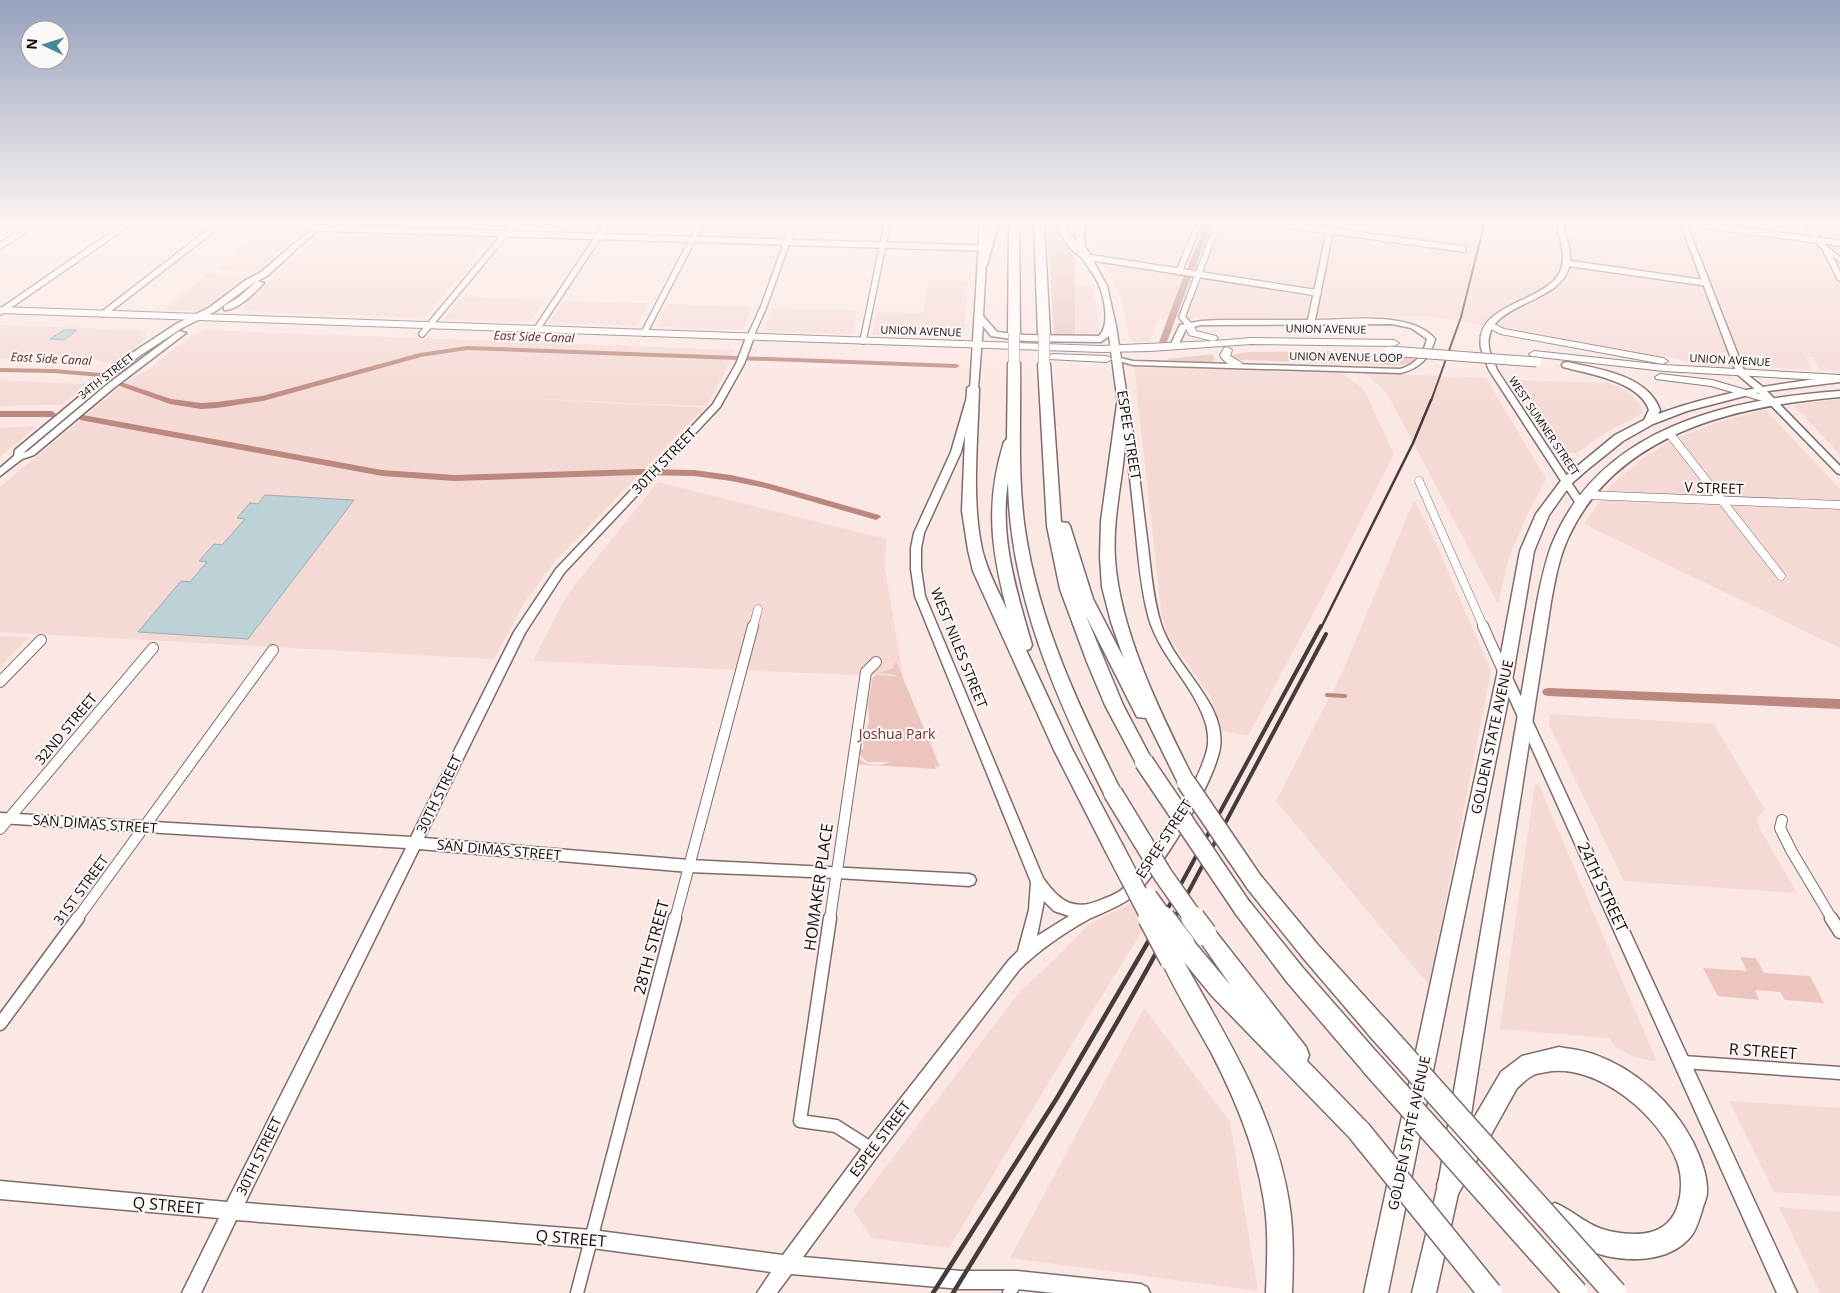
<svg xmlns="http://www.w3.org/2000/svg" width="1840" height="1293" font-family="'Open Sans',sans-serif">
<style>
.built{fill:#f5d9d4}
.green{fill:#ebc5be}
.lines{fill:none;stroke-linecap:round;stroke-linejoin:round}
.stream{stroke:#bb887f;stroke-width:4}
.canal{fill:#bb887f;fill-rule:evenodd}
.building{fill:#bdd2d6;stroke:#9bafb3}
.minor-far3-casing{stroke:#7e6c69;stroke-width:8}
.minor-far2-casing{stroke:#7e6c69;stroke-width:9}
.minor-far1-casing{stroke:#7e6c69;stroke-width:12}
.minor-casing{stroke:#7e6c69;stroke-width:15}
.tertiary-casing{stroke:#7e6c69;stroke-width:3}
.secondary-casing{stroke:#7e6c69;stroke-width:3}
.primary-casing{stroke:#7e6c69;stroke-width:2}
.trunk-casing{stroke:#7e6c69;stroke-width:3}
.motorway-casing{stroke:#7e6c69;stroke-width:3}
.minor-far3{stroke:#fff;stroke-width:5.5}
.minor-far2{stroke:#fff;stroke-width:8}
.minor-far1{stroke:#fff;stroke-width:10}
.minor{stroke:#fff;stroke-width:12}
.tertiary{fill:#fff;fill-rule:evenodd}
.secondary{fill:#fff;fill-rule:evenodd}
.primary{fill:#fff;fill-rule:evenodd}
.trunk{fill:#fff;fill-rule:evenodd}
.motorway{fill:#fff;fill-rule:evenodd}
.rail-far3{stroke:#453b3a;stroke-width:2}
.rail-far2{stroke:#453b3a;stroke-width:2.5}
.rail-far1{stroke:#453b3a;stroke-width:4}
.rail{stroke:#453b3a;stroke-width:4.5}
.primary-bridge-casing{stroke:#7e6c69;stroke-width:11;stroke-linecap:butt}
.motorway-bridge-far2-casing{stroke:#7e6c69;stroke-width:12;stroke-linecap:butt}
.motorway-bridge-far1-casing{stroke:#7e6c69;stroke-width:21;stroke-linecap:butt}
.motorway-bridge-casing{stroke:#7e6c69;stroke-width:26;stroke-linecap:butt}
.primary-bridge{stroke:#fff;stroke-width:9}
.motorway-bridge-far2{stroke:#fff;stroke-width:11}
.motorway-bridge-far1{stroke:#fff;stroke-width:18}
.motorway-bridge{stroke:#fff;stroke-width:23}
.labels{text-anchor:middle;stroke-width:4;stroke-linejoin:round;paint-order:stroke}
.far-street-label{font-size:11px;fill:#130c0b;stroke:#fcf8f7}
.far-water-label{font-size:12px;font-style:italic;fill:#612219;stroke:#fcf8f7}
.street-label{font-size:14px;fill:#130c0b;stroke:#fcf8f7}
.park-label{font-size:14px;fill:#713026;stroke:#fcf8f7}
.near-street-label{font-size:16px;fill:#130c0b;stroke:#fcf8f7}
</style>
<rect width="100%" height="100%" fill="#fbe7e3"/>
<g class="built">
<path d="M270,225H311L256,272L215,270Z"/>
<path d="M1099,225H1840V371L1820,370L1813,357H1806L1812,370L1754,367L1749,355L1718,352L1722,366H1702L1674,358L1428,316L1160,318L1149,342L1137,343L1129,339L1123,305L1092,237Z"/>
<path d="M331,226L496,231L425,318L256,312L246,310L245,307L247,302Z"/>
<path d="M207,274L250,275L224,295L201,310H163Z"/>
<path d="M928,280L968,281L964,333L956,337L949,338L872,335L877,312L923,313Z"/>
<path d="M1075,285H1091L1096,302L1099,333L1097,335L1075,336Z"/>
<path d="M462,297L545,300L529,322L444,319Z"/>
<path d="M564,301L630,303H648L636,326L549,323Z"/>
<path d="M667,304L718,306L752,307L743,330L656,327Z"/>
<path d="M772,308L831,310L858,311L853,334L764,331Z"/>
<path d="M0,325L138,330L146,333L147,335L143,341L114,365L83,355L0,358Z"/>
<path d="M204,330L734,350L722,378L706,406L498,397L704,408L555,561L524,603L494,659L0,632V487L126,382L150,369L176,347Z"/>
<path d="M1134,367L1342,373L1364,390L1394,454L1331,580L1248,736L1218,730L1215,711L1210,695L1174,645L1162,635L1167,630L1162,618Z"/>
<path d="M1365,373L1486,378L1546,479L1527,515L1508,560L1498,604L1387,393Z"/>
<path d="M0,380L77,384L87,383L63,404L0,406Z"/>
<path d="M1513,380L1608,383L1622,388L1631,395L1640,405L1643,413L1609,431L1577,453L1560,452Z"/>
<path d="M1840,399V454L1793,405Z"/>
<path d="M1764,410L1767,411L1840,489V648L1584,524L1611,485L1642,459L1672,440L1718,422Z"/>
<path d="M37,426L0,457V428Z"/>
<path d="M658,482L886,539L885,569L903,677L533,661L561,606L574,586Z"/>
<path d="M1414,500L1430,530L1491,671L1429,985L1276,801L1343,671Z"/>
<path d="M0,636L29,637L0,667Z"/>
<path d="M1550,714L1714,724L1765,810L1757,817L1759,827L1797,893L1624,881L1549,725Z"/>
<path d="M1535,784L1539,785L1657,1062L1634,1057L1616,1047L1609,1038L1500,1029Z"/>
<path d="M1131,903L1142,904L1148,922L1075,1039L949,1248L872,1238L853,1210L1021,990L1054,960L1088,925Z"/>
<path d="M1144,1008L1230,1122L1258,1291L1010,1258Z"/>
<path d="M1729,1101L1840,1108V1196L1774,1192Z"/>
<path d="M1779,1207L1840,1212V1293H1820Z"/>
</g>
<g class="green">
<path d="M1048,225H1052L1075,259V336L1054,335Z"/>
<path d="M1328,351L1416,356C1412,365 1403,365 1394,365L1240,360L1234,359L1231,355L1248,352Z"/>
<path d="M1213,354L1215,360L1212,362L1170,361L1167,359Z"/>
<path d="M896,661L940,767L935,766L936,769L854,764L858,758C866,766 880,766 890,762H867L860,755V750L863,749L864,746L862,742L869,722L868,704L873,677L877,675L898,677L893,674L879,673L893,668Z"/>
<path d="M1740,957L1756,958L1764,973L1810,976L1824,1003L1785,1000L1780,992L1755,990L1759,1000L1718,996L1703,968L1747,971Z"/>
</g>
<g class="lines">
<path class="stream" d="M1327,695L1345,696"/>
<g class="canal">
<path d="M1205,225H1211L1195,268L1188,270L1187,268Z"/>
<path d="M1184,275L1191,277L1167,342L1160,344L1159,342Z"/>
<path d="M467,346L956,364L960,366L956,368L467,350L421,357L263,401L217,408L201,409L170,404L117,385L121,382L124,383L171,399L201,403L217,402L262,396L420,353Z"/>
<path d="M0,368L54,369L101,373L105,375L101,377L54,373L0,372Z"/>
<path d="M0,411H52L56,414L52,417H0Z"/>
<path d="M83,415L382,470L455,475L638,469L694,470L731,475L767,483L879,515L881,517L876,520L765,488L731,481L694,476L638,475L455,481L382,476L80,420L79,418Z"/>
<path d="M1548,688L1840,699V709L1548,696L1544,695L1542,692L1544,689Z"/>
</g>
</g>
<g class="building">
<path d="M64,330H77L64,340L50,339Z"/>
<path d="M265,495L354,500L248,639L138,632L181,581L190,582L207,562L199,561L214,544L222,545L245,519L237,518L250,503L258,504Z"/>
</g>
<g class="lines">
<defs>
<g id="minor-far3">
<path d="M1288,225L1463,249"/>
<path d="M1703,225L1840,243"/>
<path d="M317,228L982,248"/>
<path d="M0,246L33,225"/>
<path d="M1826,250L1840,278"/>
<path d="M1087,257L1318,293"/>
<path d="M1566,263L1706,283"/>
<path d="M1179,272L1198,225"/>
<path d="M0,312L126,225"/>
<path d="M103,314L218,225"/>
<path d="M1190,326L1182,317L1217,225"/>
<path d="M644,333L700,225"/>
<path d="M422,334L513,225"/>
<path d="M750,337L764,306L793,225"/>
<path d="M531,338L606,225"/>
<path d="M863,341L887,225"/>
</g>
<g id="minor-far2">
<path d="M1669,433L1781,576"/>
<path d="M1419,481L1484,628"/>
<path d="M1587,495L1840,505"/>
<path d="M753,628L758,609"/>
</g>
<g id="minor-far1">
<path d="M1483,626L1504,673"/>
<path d="M0,682L41,640"/>
<path d="M1782,820L1780,828L1792,852L1832,919"/>
<path d="M0,829L153,648"/>
<path d="M77,919L273,650"/>
<path d="M675,919L753,626"/>
<path d="M830,919L866,672L876,662"/>
</g>
<g id="minor">
<path d="M830,918L800,1121L836,1126L872,1149"/>
<path d="M1831,918L1840,932"/>
<path d="M0,1024L78,918"/>
<path d="M1683,1062L1840,1073"/>
<path d="M577,1293L675,918"/>
<path d="M1009,1293L1017,1281"/>
</g>
<g id="tertiary">
<path d="M316,225H323L267,276L252,284L216,311L182,328L138,357L23,453L28,451L109,383L179,331L186,333L115,387L34,455L22,459L0,476V468L14,456L15,450L132,353L176,324L210,307L246,280L261,272Z"/>
<path d="M1328,225H1334L1315,320C1350,320 1411,311 1435,339C1430,358 1420,368 1401,373L1133,365L1112,359L1116,357L1133,361L1400,369C1416,364 1423,355 1427,339L1411,328L1392,324L1201,325L1186,329L1177,348L1170,346L1180,325L1201,321L1220,320H1308Z"/>
<path d="M1557,225H1563C1567,238 1572,253 1569,267C1559,306 1482,302 1489,348C1490,355 1495,363 1497,370L1586,505L1581,508L1578,507L1489,370C1486,363 1483,355 1481,348C1473,300 1553,304 1562,266C1565,253 1560,238 1557,225Z"/>
<path d="M1681,225H1687L1745,373L1763,387L1840,466V474L1837,473L1757,391L1737,374Z"/>
<path d="M1805,225H1811L1824,244L1840,257V262L1819,246Z"/>
<path d="M257,281L264,283C255,292 238,311 224,310V306L239,297Z"/>
<path d="M747,335L754,337L744,364L720,407L564,573L525,633L424,838L689,860L969,874L974,876L976,880L974,884L969,886L837,878L689,872L419,849L245,1203L592,1230L783,1255L866,1143L1009,960L1018,951L1022,936L1029,910L1031,882L915,596L911,569V548L914,533L951,452L967,397L970,396L974,399L961,452L924,533L921,548V569L925,596L1043,878C1060,902 1074,912 1103,899C1109,897 1115,894 1120,891C1149,868 1198,785 1207,750C1209,742 1208,732 1206,724C1193,682 1156,654 1147,611C1140,582 1138,553 1135,524C1131,485 1127,447 1120,408L1124,405L1128,408L1133,433C1139,471 1143,508 1148,546C1151,571 1153,599 1161,624C1171,655 1197,679 1212,708C1218,720 1222,734 1220,748C1213,785 1166,860 1141,889C1127,904 1108,910 1089,919C1064,933 1040,949 1019,970L878,1155L803,1257L961,1271H1017L1141,1284L1147,1287L1150,1293H1054L1017,1289H961L791,1274L777,1293H757L771,1272L592,1248L236,1220L201,1293H182L219,1218L0,1199V1181L227,1202L406,848L0,823V813L411,837L514,632L556,569L713,404L736,364ZM1044,901L1054,911L1069,916L1037,936Z"/>
</g>
<g id="secondary">
<path d="M980,225H988L983,316L997,332L1025,335L1099,336C1110,325 1105,300 1099,285C1093,271 1080,259 1077,244C1075,237 1076,232 1078,225H1086L1083,234L1085,246L1107,286L1116,326L1128,404L1126,406H1120L1118,404L1109,336L1101,342L1025,341L991,336L983,326L978,388L976,390H970Z"/>
<path d="M1505,670L1510,672L1511,675L1797,1293H1777L1499,675L1500,672Z"/>
</g>
<g id="primary">
<path d="M0,307L1101,346L1213,341L1189,335L1185,326L1190,323L1193,324L1196,331L1216,336L1218,338L1214,341L1251,338L1394,340L1399,343L1394,346L1251,344L1151,351L1101,352L0,313Z"/>
<path d="M1490,322L1504,329L1663,358L1668,361L1663,364L1501,334L1487,327L1485,325Z"/>
<path d="M1227,347L1232,350L1230,356L1242,363V367C1234,369 1223,362 1220,355L1224,348Z"/>
<path d="M1534,351L1664,365L1840,375V381L1664,371L1531,356L1529,354Z"/>
<path d="M1052,354L1107,356L1112,359L1107,362L1048,359L1047,357Z"/>
<path d="M1660,374L1712,380L1777,399L1778,401L1773,404L1711,386L1656,379L1655,377Z"/>
</g>
<g id="trunk">
<path d="M1567,362C1598,369 1648,375 1660,410L1658,414C1718,392 1777,384 1840,376V382L1760,392L1687,411L1653,424L1623,441L1587,470L1571,484L1549,515L1534,551L1513,675L1388,1293H1364L1497,675L1520,551L1536,514L1563,478L1615,435L1644,420L1649,410C1639,381 1589,374 1563,367L1562,365L1563,363Z"/>
<path d="M1840,391V397C1736,406 1618,432 1569,536C1559,557 1555,580 1551,602L1460,1185L1436,1293H1412L1438,1185L1537,602C1541,582 1545,562 1552,544C1600,427 1728,399 1840,391Z"/>
</g>
<g id="motorway">
<path d="M988,225H998L987,265L982,268L977,265Z"/>
<path d="M1009,225H1019L1020,333L1014,336L1008,333Z"/>
<path d="M1034,225H1044L1050,334L1044,337L1038,334Z"/>
<path d="M1054,225H1064L1078,244L1091,255V259H1083L1070,248Z"/>
<path d="M1014,359L1020,363C1021,419 1017,475 1025,530C1039,624 1080,709 1122,793L1120,798L1113,801L1106,798C1056,699 1010,595 1008,482C999,537 1017,593 1032,645L1030,649L1026,650L1072,749L1123,846L1120,852L1113,854L1106,852L1054,750L973,571L968,550L962,511L967,388L973,384L979,388C978,441 971,497 982,549C987,571 998,590 1007,610C991,549 985,503 1004,442L1007,439L1008,363Z"/>
<path d="M1044,360L1050,364L1061,522L1068,523L1070,526L1093,599L1124,659L1111,622L1102,587L1100,557L1101,521L1117,404L1123,400L1129,404C1127,427 1125,449 1122,472C1118,501 1113,530 1115,559C1120,633 1162,716 1195,782L1192,787L1186,789L1180,787L1146,718L1137,717L1086,616L1123,705L1153,762L1150,767L1144,769L1138,767L1105,705L1087,662L1060,589L1047,526L1038,364Z"/>
<path d="M1254,873L1261,876L1318,945L1385,1019L1388,1027L1385,1035L1377,1038L1369,1035L1304,959L1247,888L1244,882L1247,876Z"/>
<path d="M1242,898L1249,901L1303,968L1380,1056L1383,1064L1380,1072L1372,1075L1364,1072L1287,982L1235,913L1232,907L1235,901Z"/>
<path d="M1205,924L1212,927L1306,1047L1309,1055L1307,1061L1367,1123L1371,1131L1367,1139L1359,1143L1351,1139L1212,996L1184,962C1227,1038 1275,1114 1289,1202C1294,1232 1293,1263 1292,1293H1266C1267,1263 1269,1231 1264,1201C1256,1149 1236,1101 1212,1054C1195,1023 1176,993 1161,960L1165,953L1172,950L1176,952L1173,944L1176,937L1183,934L1190,937L1231,986L1195,934L1198,927Z"/>
<path d="M1559,1047C1570,1049 1582,1050 1593,1054C1636,1069 1672,1102 1693,1142C1700,1157 1708,1175 1707,1193C1707,1198 1703,1205 1702,1211C1699,1219 1697,1228 1692,1235C1670,1264 1624,1263 1593,1252C1574,1245 1551,1236 1542,1216L1546,1207L1555,1203C1574,1211 1587,1226 1609,1231C1637,1237 1668,1237 1678,1205C1682,1192 1682,1177 1678,1164C1662,1117 1597,1062 1546,1072C1542,1073 1536,1073 1532,1076C1526,1079 1522,1084 1517,1088L1458,1194L1449,1197L1440,1194L1437,1185L1440,1176L1501,1072L1522,1056Z"/>
</g>
</defs>
<use href="#minor-far3" class="minor-far3-casing"/>
<use href="#minor-far2" class="minor-far2-casing"/>
<use href="#minor-far1" class="minor-far1-casing"/>
<use href="#minor" class="minor-casing"/>
<use href="#tertiary" class="tertiary-casing"/>
<use href="#secondary" class="secondary-casing"/>
<use href="#primary" class="primary-casing"/>
<use href="#trunk" class="trunk-casing"/>
<use href="#motorway" class="motorway-casing"/>
<use href="#minor-far3" class="minor-far3"/>
<use href="#minor-far2" class="minor-far2"/>
<use href="#minor-far1" class="minor-far1"/>
<use href="#minor" class="minor"/>
<use href="#tertiary" class="tertiary"/>
<use href="#secondary" class="secondary"/>
<use href="#primary" class="primary"/>
<use href="#trunk" class="trunk"/>
<use href="#motorway" class="motorway"/>
<path class="rail-far3" d="M1431,401L1461,317L1484,225"/>
<path class="rail-far2" d="M1321,628L1413,443L1431,400"/>
<g class="rail-far1">
<path d="M1162,919L1321,626"/>
<path d="M1174,919L1326,634"/>
</g>
<g class="rail">
<path d="M933,1293L1057,1098L1162,918"/>
<path d="M953,1293C1029,1169 1107,1046 1175,918"/>
</g>
<defs>
<path id="primary-bridge" d="M1390,351L1537,362"/>
<g id="motorway-bridge-far2">
<path d="M1014,333V363"/>
<path d="M1044,334V364"/>
</g>
<g id="motorway-bridge-far1">
<path d="M1144,762L1242,907"/>
<path d="M1186,782L1254,882"/>
<path d="M1113,793L1163,875L1194,919"/>
<path d="M1113,846L1151,919"/>
<path d="M1148,897L1164,919"/>
</g>
<g id="motorway-bridge">
<path d="M1150,918L1172,960"/>
<path d="M1163,918L1183,944"/>
<path d="M1193,918L1205,934"/>
<path d="M1377,1027L1615,1293"/>
<path d="M1372,1064L1576,1293"/>
<path d="M1359,1131L1490,1293"/>
</g>
</defs>
<use href="#primary-bridge" class="primary-bridge-casing"/>
<use href="#motorway-bridge-far2" class="motorway-bridge-far2-casing"/>
<use href="#motorway-bridge-far1" class="motorway-bridge-far1-casing"/>
<use href="#motorway-bridge" class="motorway-bridge-casing"/>
<use href="#primary-bridge" class="primary-bridge"/>
<use href="#motorway-bridge-far2" class="motorway-bridge-far2"/>
<use href="#motorway-bridge-far1" class="motorway-bridge-far1"/>
<use href="#motorway-bridge" class="motorway-bridge"/>
</g>
<linearGradient id="sky" x2="0" y2="1"><stop stop-color="#96a2be"/><stop offset="0.55" stop-color="#fdf4f2"/><stop offset="1" stop-color="#fdf4f2" stop-opacity="0"/></linearGradient>
<rect width="1840" height="406" fill="url(#sky)"/>
<g class="labels">
<g class="far-street-label">
<text transform="translate(1326 329) rotate(1)" y="4">UNION AVENUE</text>
<text transform="translate(921 331) rotate(2)" y="4">UNION AVENUE</text>
<text transform="translate(1346 357) rotate(1)" y="4">UNION AVENUE LOOP</text>
<text transform="translate(1730 360) rotate(3)" y="4">UNION AVENUE</text>
<text transform="translate(106 376) rotate(-38)" y="4">34TH STREET</text>
<text transform="translate(1544 426) rotate(56)" y="4">WEST SUMNER STREET</text>
</g>
<g class="far-water-label">
<text transform="translate(534 337) rotate(2)" y="4">East Side Canal</text>
<text transform="translate(51 359) rotate(3)" y="4">East Side Canal</text>
</g>
<g class="street-label">
<text transform="translate(1129 435) rotate(81)" y="5">ESPEE STREET</text>
<text transform="translate(664 461) rotate(-46)" y="5">30TH STREET</text>
<text transform="translate(1714 488) rotate(2)" y="5">V STREET</text>
<text transform="translate(959 648) rotate(68)" y="5">WEST NILES STREET</text>
<text transform="translate(66 729) rotate(-50)" y="5">32ND STREET</text>
<text transform="translate(1492 737) rotate(-78)" y="5">GOLDEN STATE AVENUE</text>
<text transform="translate(439 794) rotate(-64)" y="5">30TH STREET</text>
<text transform="translate(95 824) rotate(4)" y="5">SAN DIMAS STREET</text>
<text transform="translate(1164 839) rotate(-57)" y="5">ESPEE STREET</text>
<text transform="translate(499 850) rotate(5)" y="5">SAN DIMAS STREET</text>
<text transform="translate(81 890) rotate(-54)" y="5">31ST STREET</text>
<text transform="translate(1409 1133) rotate(-78)" y="5">GOLDEN STATE AVENUE</text>
<text transform="translate(880 1139) rotate(-53)" y="5">ESPEE STREET</text>
<text transform="translate(259 1156) rotate(-64)" y="5">30TH STREET</text>
</g>
<g class="park-label">
<text x="897" y="739">Joshua Park</text>
</g>
<g class="near-street-label">
<text transform="translate(818 887) rotate(-82)" y="6">HOMAKER PLACE</text>
<text transform="translate(1603 887) rotate(65)" y="6">24TH STREET</text>
<text transform="translate(651 947) rotate(-75)" y="6">28TH STREET</text>
<text transform="translate(1763 1051) rotate(4)" y="6">R STREET</text>
<text transform="translate(168 1205) rotate(5)" y="6">Q STREET</text>
<text transform="translate(571 1238) rotate(5)" y="6">Q STREET</text>
</g>
</g>
<g transform="translate(45 45) rotate(274)"><circle r="24" fill="#fcf8f7" stroke="#9f9a99"/>
<path d="M0-4L9 19L0 12L-9 19Z" fill="#448996"/>
<text y="-8" font-size="14" font-weight="bold" text-anchor="middle" fill="#130c0b">N</text>
</g>
</svg>
